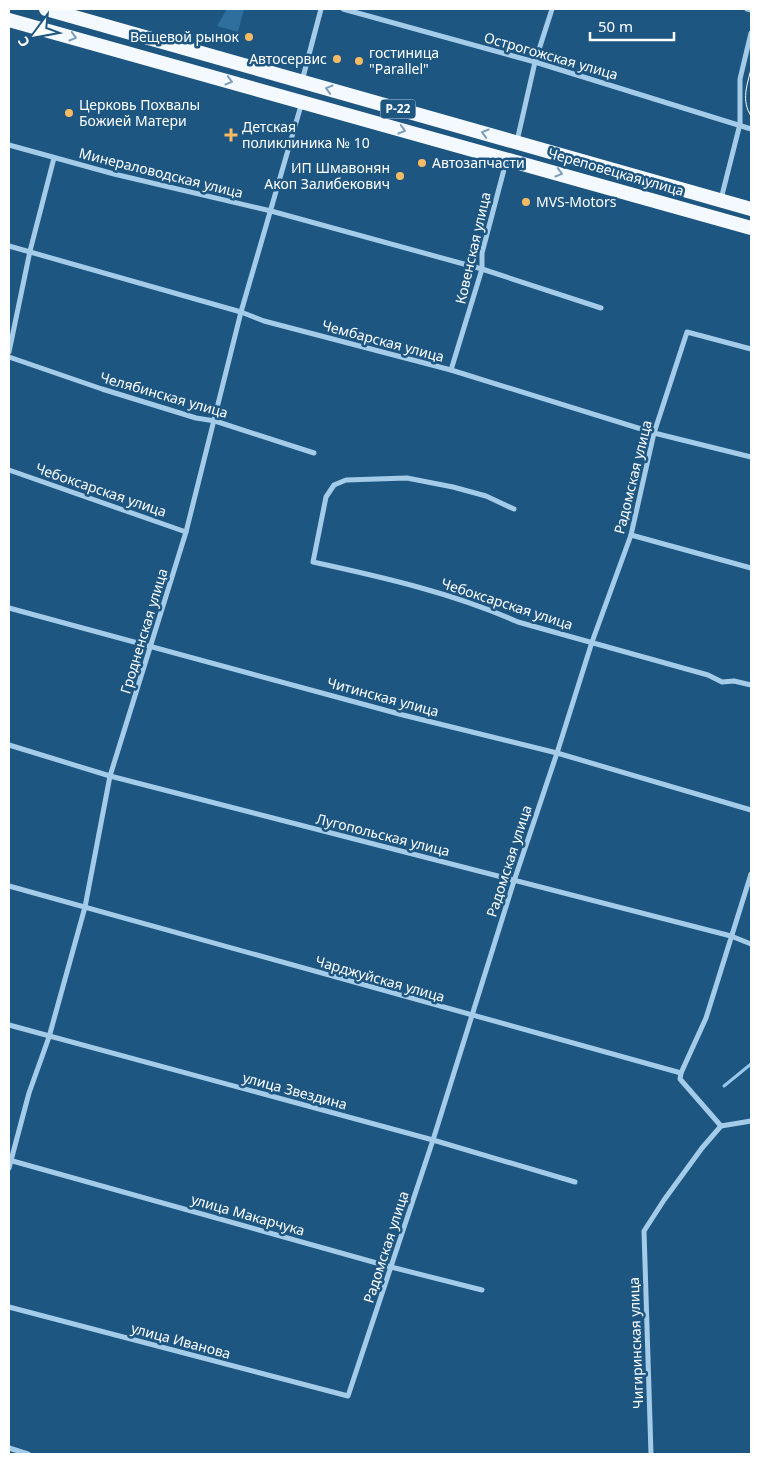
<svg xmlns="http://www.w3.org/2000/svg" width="760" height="1463" font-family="'Noto Sans',sans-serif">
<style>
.green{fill:#2e6f9e}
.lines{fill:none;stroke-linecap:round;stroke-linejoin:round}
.stream{stroke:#97c8eb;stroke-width:3}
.minor{stroke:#a4cce9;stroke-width:5}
.trunk{stroke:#f3f9fe;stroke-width:14}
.tram{stroke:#fff;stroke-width:1}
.oneway{stroke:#7e9fba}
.poi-dot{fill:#f8ba63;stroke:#1e5682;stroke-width:2}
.labels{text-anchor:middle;stroke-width:5;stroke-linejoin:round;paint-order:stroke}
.shield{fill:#1e5682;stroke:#bcccda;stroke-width:1}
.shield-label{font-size:12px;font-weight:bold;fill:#fff}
.poi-label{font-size:14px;fill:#fff;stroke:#1e5682;text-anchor:start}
.street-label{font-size:14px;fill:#fff;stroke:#1e5682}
</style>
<rect width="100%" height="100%" fill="#1e5682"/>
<path class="green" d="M227,9H244L238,32L217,26Z"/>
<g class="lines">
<path class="stream" d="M724,1086L751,1064"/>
<g class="minor">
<path d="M343,9L535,62L751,129"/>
<path d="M747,9L751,10"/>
<path d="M302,81L321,9"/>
<path d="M517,141L535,62L552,9"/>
<path d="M9,145L114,174L271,211L482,269L601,308"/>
<path d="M721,199L740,124V79L751,33"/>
<path d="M9,246L241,312L264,321L451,370L654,433L751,457"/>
<path d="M9,352L30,251L54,158"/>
<path d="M9,357L102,389L196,418L215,421L314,453"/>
<path d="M451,370L482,269V253L506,162"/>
<path d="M9,470L186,532"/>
<path d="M514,509L486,496L453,487L407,478L346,480L334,485L326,497L313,562C382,577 453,593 518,622L708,675L722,682L734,681L751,685"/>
<path d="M631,535L751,568"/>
<path d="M9,608L403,715L557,753L751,810"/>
<path d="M9,745L110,776L731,936L751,944"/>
<path d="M9,886L681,1073L680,1079L721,1126"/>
<path d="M9,1025L433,1140L575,1182"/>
<path d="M681,1073L706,1018L751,874"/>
<path d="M9,1160L391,1267L482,1290"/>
<path d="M9,1168L29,1093L49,1037L85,907L110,776L186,532L241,312L302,102"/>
<path d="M9,1307L348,1396L433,1140L514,881L557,753L592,642L631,535L654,433L687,332L751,349"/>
<path d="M9,1448L28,1454"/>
<path d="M651,1454L644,1231L664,1200L702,1148L721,1126L751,1121"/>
</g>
<g class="trunk">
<path d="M46,9L751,209"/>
<path d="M9,20L751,228"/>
</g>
<path class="tram" d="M751,69C747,86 741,100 751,116"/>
</g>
<defs><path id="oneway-chevron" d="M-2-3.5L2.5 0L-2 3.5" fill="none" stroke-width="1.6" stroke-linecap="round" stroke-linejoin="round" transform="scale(1.25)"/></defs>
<g class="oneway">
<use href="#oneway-chevron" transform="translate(73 37) rotate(16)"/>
<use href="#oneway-chevron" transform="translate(229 81) rotate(16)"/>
<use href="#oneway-chevron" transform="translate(329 89) rotate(-164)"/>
<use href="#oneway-chevron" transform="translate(402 130) rotate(16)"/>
<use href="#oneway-chevron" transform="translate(485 133) rotate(-164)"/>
<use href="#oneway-chevron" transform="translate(559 173) rotate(16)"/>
</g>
<g class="poi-dot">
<circle cx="249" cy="37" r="5"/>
<circle cx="337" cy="59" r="5"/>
<circle cx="359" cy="61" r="5"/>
<circle cx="69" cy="113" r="5"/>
<path d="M228.5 127.5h5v5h5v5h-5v5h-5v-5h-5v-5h5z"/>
<circle cx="422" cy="163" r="5"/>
<circle cx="400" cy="176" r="5"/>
<circle cx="526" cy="202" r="5"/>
</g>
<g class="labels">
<rect class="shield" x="380.5" y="99.5" width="35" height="19" rx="4"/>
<g class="shield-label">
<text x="398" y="113">Р-22</text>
</g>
<g class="poi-label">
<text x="239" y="42" text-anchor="end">Вещевой рынок</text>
<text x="369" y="58">гостиница<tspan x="369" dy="16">"Parallel"</tspan></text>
<text x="327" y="64" text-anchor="end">Автосервис</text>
<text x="79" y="110">Церковь Похвалы<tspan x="79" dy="16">Божией Матери</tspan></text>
<text x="242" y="132">Детская<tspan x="242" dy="16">поликлиника № 10</tspan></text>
<text x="432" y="168">Автозапчасти</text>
<text x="390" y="173" text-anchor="end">ИП Шмавонян<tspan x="390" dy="16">Акоп Залибекович</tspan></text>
<text x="536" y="207">MVS-Motors</text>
</g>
<g class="street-label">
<text transform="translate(551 56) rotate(16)" y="5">Острогожская улица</text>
<text transform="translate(616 172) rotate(16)" y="5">Череповецкая улица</text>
<text transform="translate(161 173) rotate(14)" y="5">Минераловодская улица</text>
<text transform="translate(473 248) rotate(-77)" y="5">Ковенская улица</text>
<text transform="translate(383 341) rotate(15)" y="5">Чембарская улица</text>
<text transform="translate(164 395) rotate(16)" y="5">Челябинская улица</text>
<text transform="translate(633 477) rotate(-76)" y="5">Радомская улица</text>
<text transform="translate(101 490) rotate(19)" y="5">Чебоксарская улица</text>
<text transform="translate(507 604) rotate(18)" y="5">Чебоксарская улица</text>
<text transform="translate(144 631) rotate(-73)" y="5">Гродненская улица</text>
<text transform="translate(383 697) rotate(15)" y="5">Читинская улица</text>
<text transform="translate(383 835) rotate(14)" y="5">Лугопольская улица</text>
<text transform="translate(509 861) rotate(-72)" y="5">Радомская улица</text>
<text transform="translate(380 979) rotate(16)" y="5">Чарджуйская улица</text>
<text transform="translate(295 1091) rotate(15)" y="5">улица Звездина</text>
<text transform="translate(248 1215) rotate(16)" y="5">улица Макарчука</text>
<text transform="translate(386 1247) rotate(-72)" y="5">Радомская улица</text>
<text transform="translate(181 1341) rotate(15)" y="5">улица Иванова</text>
<text transform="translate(636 1343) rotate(-92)" y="5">Чигиринская улица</text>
</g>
</g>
<rect width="760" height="1463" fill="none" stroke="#ffffff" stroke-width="20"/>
<g transform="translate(35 35) rotate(238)" stroke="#1e5682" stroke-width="4" paint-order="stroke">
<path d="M0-4L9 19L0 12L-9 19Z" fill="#ffffff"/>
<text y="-8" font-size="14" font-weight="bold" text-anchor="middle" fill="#ffffff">С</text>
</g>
<path d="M590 32v8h84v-8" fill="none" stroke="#ffffff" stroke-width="2.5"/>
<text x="598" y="32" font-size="15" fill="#ffffff" stroke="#1e5682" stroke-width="4" paint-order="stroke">50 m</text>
</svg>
